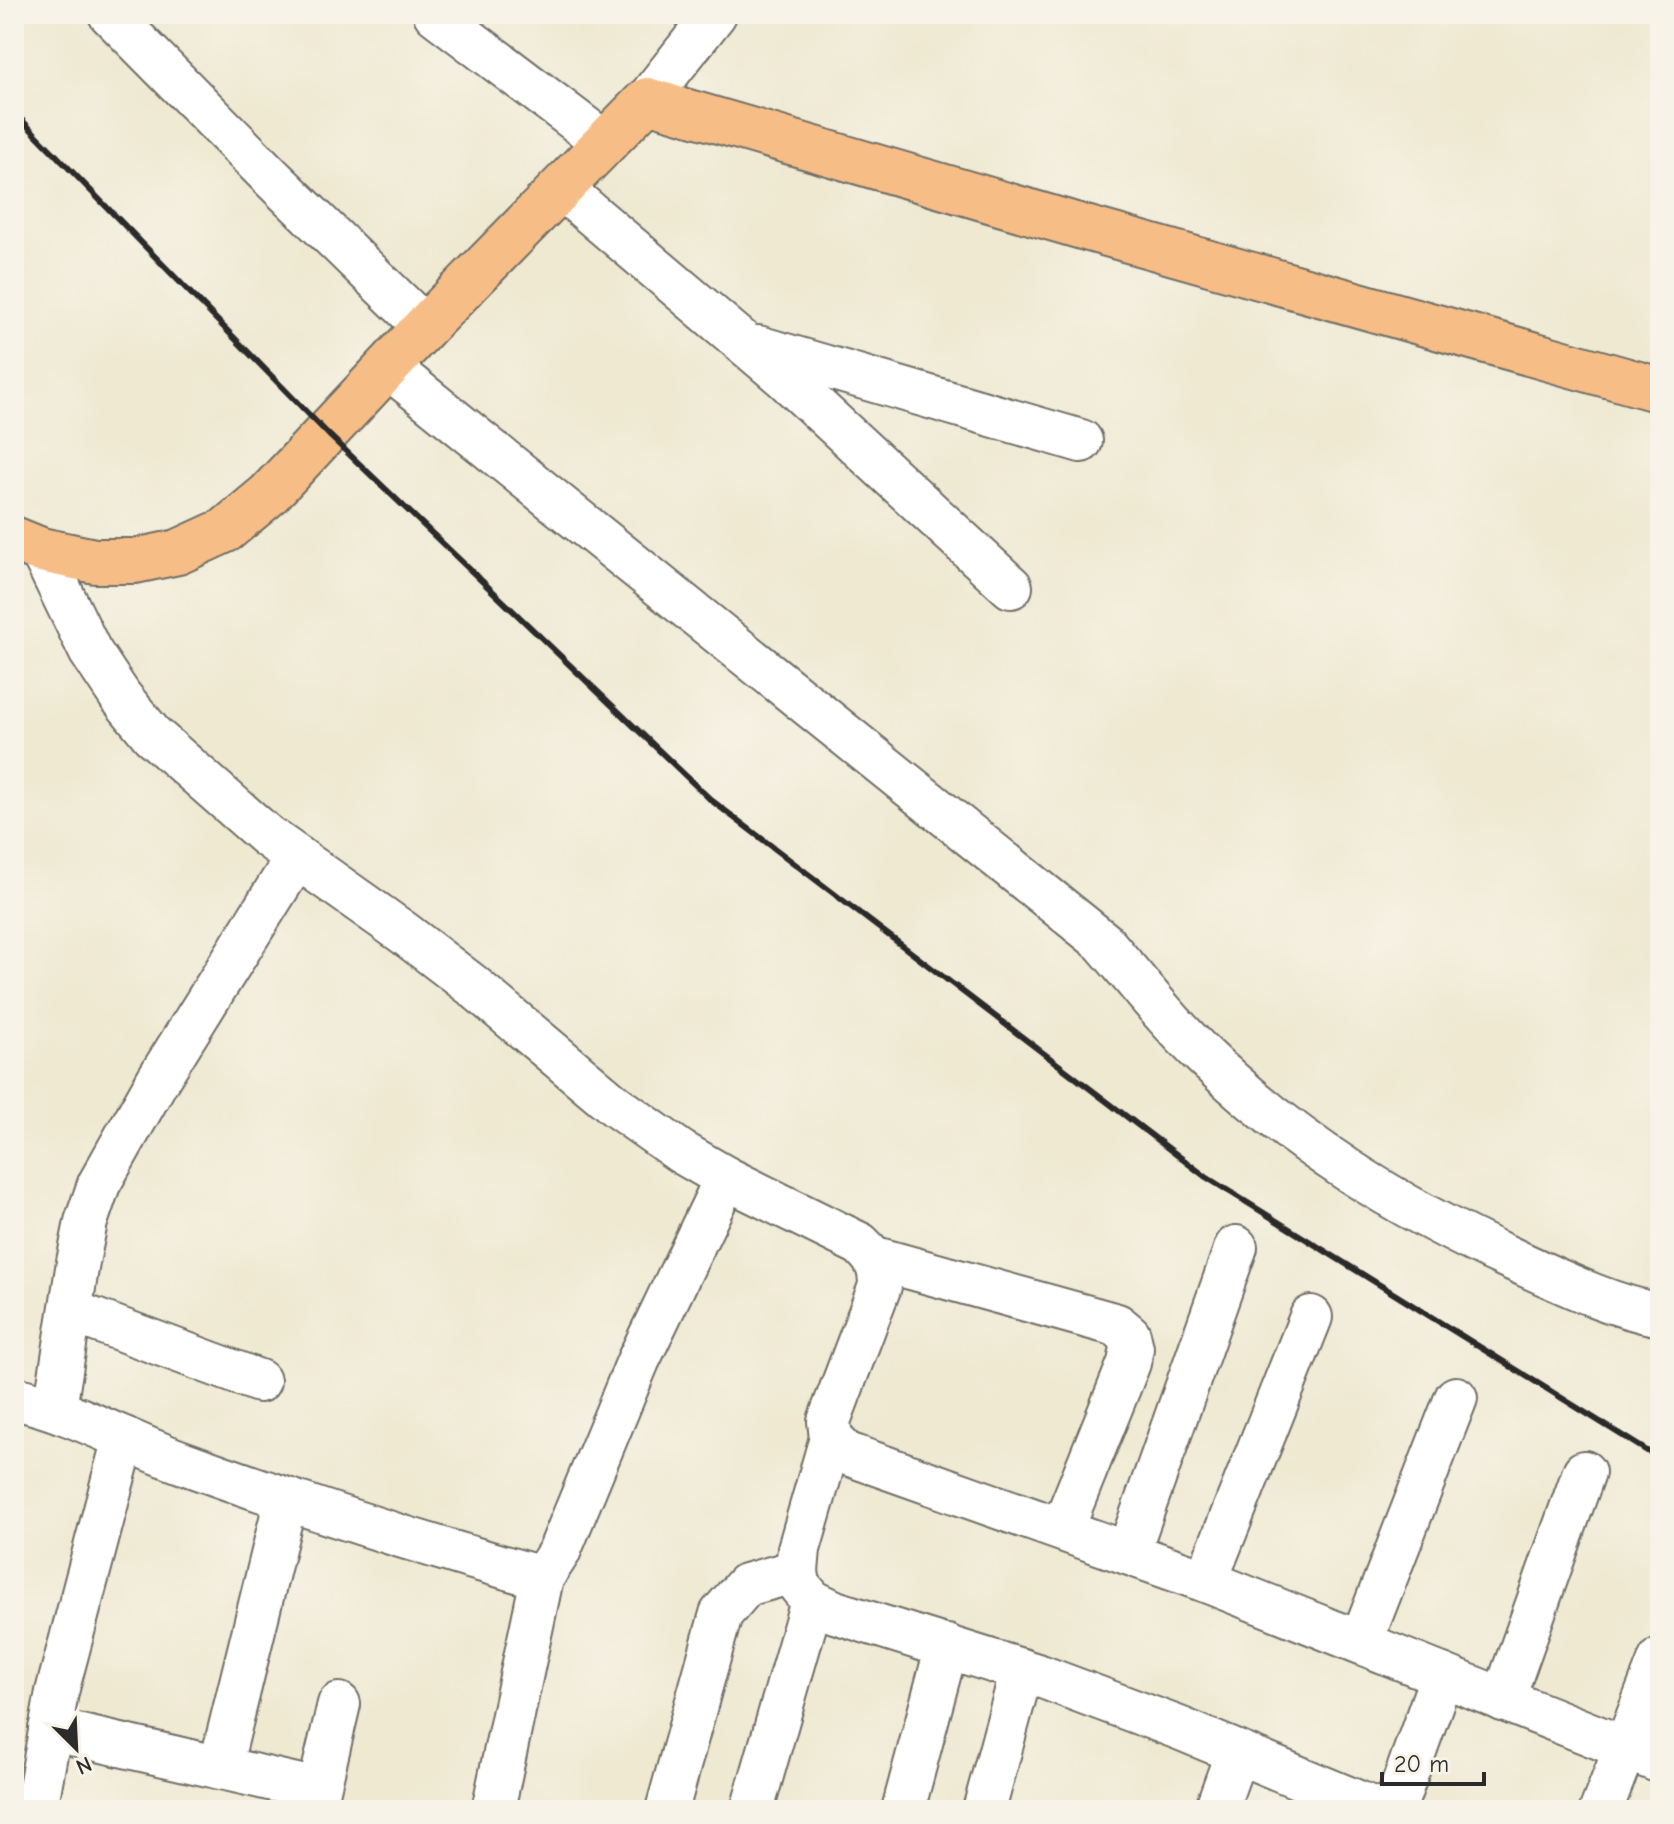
<svg xmlns="http://www.w3.org/2000/svg" width="1674" height="1824" font-family="'Comic Neue',sans-serif">
<style>
.lines{fill:none;stroke-linecap:round;stroke-linejoin:round}
.minor-casing{stroke:#706e65;stroke-width:46}
.major-casing{stroke:#706e65;stroke-width:48}
.minor{stroke:#fff;stroke-width:42}
.major{stroke:#f6be86;stroke-width:44}
.rail{stroke:#2b2b2b;stroke-width:6}
</style>
<rect width="100%" height="100%" fill="#f7f3e8"/>
<filter id="ink" filterUnits="userSpaceOnUse"><feTurbulence type="fractalNoise" baseFrequency=".0125" numOctaves="2"/><feDisplacementMap in="SourceGraphic" scale="16" xChannelSelector="R" yChannelSelector="G"/><feConvolveMatrix kernelMatrix="1 2 1 2 8 2 1 2 1" color-interpolation-filters="sRGB"/></filter>
<filter id="wash" filterUnits="userSpaceOnUse"><feTurbulence type="fractalNoise" baseFrequency=".006" numOctaves="4" result="noise"/><feDisplacementMap in="SourceGraphic" scale="32" xChannelSelector="R" yChannelSelector="G"/><feGaussianBlur stdDeviation="1.8" result="paint"/><feColorMatrix in="noise" values="0 0 0 0 0 0 0 0 0 0 0 0 0 0 0 0 0 1.4 0 .05"/><feComposite in="paint" operator="in"/></filter>
<g filter="url(#wash)">
<rect width="100%" height="100%" fill="#efe9d2"/>
</g>
<g filter="url(#ink)">
<g class="lines">
<defs>
<g id="minor">
<path d="M110,14L269,175L425,327"/>
<path d="M435,14L604,142"/>
<path d="M647,100L715,14"/>
<path d="M562,189L785,378L1011,587"/>
<path d="M758,347L1081,441"/>
<path d="M389,368L1103,942C1136,980 1167,1021 1204,1056C1295,1144 1398,1207 1512,1259C1560,1281 1608,1305 1660,1315"/>
<path d="M41,550L90,651L120,696L152,735L267,836L404,933L472,985L616,1106L681,1152L726,1178L860,1244C875,1258 880,1266 880,1286L829,1421L831,1438L845,1453L1206,1581L1660,1762"/>
<path d="M875,1258L1117,1325L1129,1335L1132,1348L1129,1363L1062,1529"/>
<path d="M71,1311L259,1381"/>
<path d="M14,1398C74,1411 126,1442 184,1463C302,1506 421,1544 542,1578"/>
<path d="M55,1409L78,1262L86,1222L99,1184L157,1081L297,857"/>
<path d="M831,1438L799,1549L797,1571L799,1585L812,1601L835,1612L1040,1676L1179,1728L1377,1810"/>
<path d="M1128,1553L1236,1247"/>
<path d="M1206,1581L1311,1317"/>
<path d="M1361,1642L1456,1398"/>
<path d="M1503,1700L1584,1472"/>
<path d="M50,1729L318,1790"/>
<path d="M220,1768L286,1499"/>
<path d="M36,1810L57,1692L124,1438"/>
<path d="M314,1810L339,1704"/>
<path d="M493,1810L542,1578L559,1552L638,1361L726,1178"/>
<path d="M667,1810L721,1614L746,1585L797,1571"/>
<path d="M752,1810L812,1601"/>
<path d="M903,1810L947,1646"/>
<path d="M984,1810L1022,1670"/>
<path d="M1216,1810L1237,1752"/>
<path d="M1394,1810L1442,1675"/>
<path d="M1601,1810L1660,1659"/>
</g>
<path id="major" d="M14,539L41,550L95,561H135L178,552L226,530L268,495L425,327L647,100L1082,227L1660,390"/>
</defs>
<use href="#minor" class="minor-casing"/>
<use href="#major" class="major-casing"/>
<use href="#minor" class="minor"/>
<use href="#major" class="major"/>
<path class="rail" d="M14,112L328,434L711,800L1206,1177L1660,1459"/>
</g>
</g>
<rect width="1674" height="1824" fill="none" stroke="#f7f3e8" stroke-width="48"/>
<g transform="translate(76 1748) rotate(156)" stroke="#f7f3e8" stroke-width="6" paint-order="stroke">
<path d="M0-6L14 30L0 20L-14 30Z" fill="#2b2b2b"/>
<text y="-12" font-size="22" font-weight="bold" text-anchor="middle" fill="#2b2b2b">N</text>
</g>
<path d="M1382 1772v12h102v-12" fill="none" stroke="#2b2b2b" stroke-width="4"/>
<text x="1394" y="1772" font-size="24" fill="#2b2b2b" stroke="#f7f3e8" stroke-width="6" paint-order="stroke">20 m</text>
</svg>
